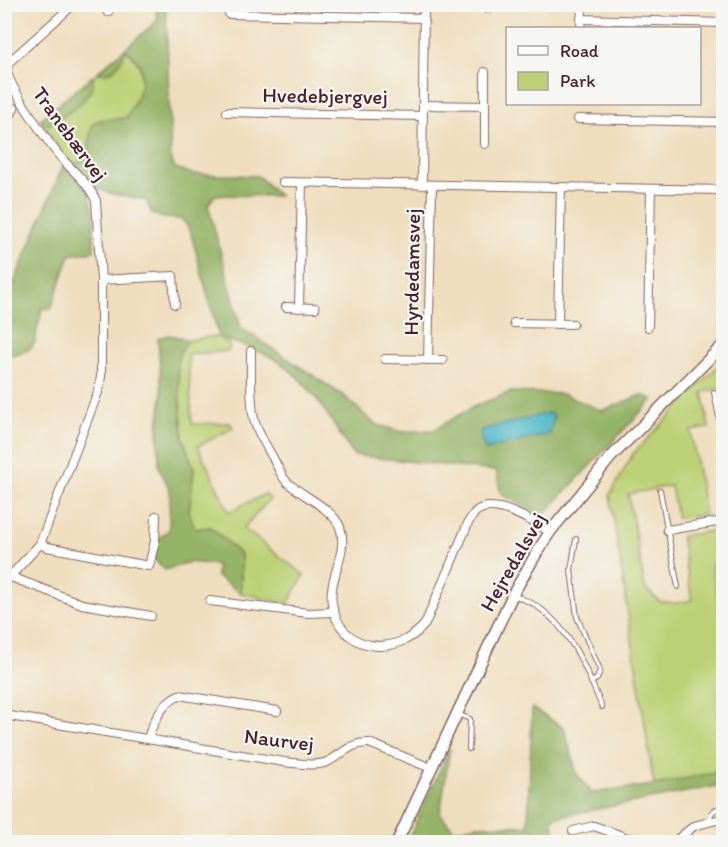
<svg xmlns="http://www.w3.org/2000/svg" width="728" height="847" font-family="Itim,sans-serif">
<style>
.green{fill:#bcd175;stroke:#837850;stroke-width:1.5}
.forest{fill:#95b366;stroke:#706948;stroke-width:1.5}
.water{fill:#4ab6c6;stroke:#4a6a78;stroke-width:1.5}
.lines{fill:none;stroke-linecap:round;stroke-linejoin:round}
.service-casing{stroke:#84625e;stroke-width:6}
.minor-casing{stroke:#84625e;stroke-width:10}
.tertiary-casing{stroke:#84625e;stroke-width:13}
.service{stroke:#fff;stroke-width:4}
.minor{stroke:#fff;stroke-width:8}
.tertiary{stroke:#fff;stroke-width:10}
.labels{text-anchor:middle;stroke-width:4.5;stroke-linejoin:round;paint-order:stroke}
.street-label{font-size:21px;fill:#4a1f2b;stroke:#f6f6f2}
</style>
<rect width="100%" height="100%" fill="#f6f6f2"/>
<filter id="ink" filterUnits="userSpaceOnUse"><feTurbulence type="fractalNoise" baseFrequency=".0167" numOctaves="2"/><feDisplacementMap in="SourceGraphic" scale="12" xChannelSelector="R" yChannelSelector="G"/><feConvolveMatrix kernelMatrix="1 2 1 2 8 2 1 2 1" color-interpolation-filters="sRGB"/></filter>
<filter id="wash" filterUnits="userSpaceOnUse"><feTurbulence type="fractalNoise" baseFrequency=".008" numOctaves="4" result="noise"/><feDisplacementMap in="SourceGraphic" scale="24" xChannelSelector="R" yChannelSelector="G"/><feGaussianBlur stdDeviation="1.35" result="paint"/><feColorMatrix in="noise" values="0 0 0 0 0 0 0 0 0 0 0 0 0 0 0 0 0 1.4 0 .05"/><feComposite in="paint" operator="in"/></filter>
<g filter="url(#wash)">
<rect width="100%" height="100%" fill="#efdebd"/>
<g class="green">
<path d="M124,50C154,67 139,96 125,119L100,120L90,134L89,153C83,163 78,166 68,161L40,120Z"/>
<path d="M207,337H219L229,344V351L188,354L192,424L230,423L233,428L198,446L229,512L265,494L270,499L243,528L304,575L288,604L241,593V555L211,527L195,529L188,514L194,469L183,438L178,370V357L187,341Z"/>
<path d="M723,361V388L703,392L709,428L691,431L705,514L677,519L671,486L628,494L645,588L660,602L677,603L692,600L681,536L723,529V563L712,565L723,626V772L654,785L610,495L633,454Z"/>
</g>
<g class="forest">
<path d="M154,5H166L171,162L175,168L193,174L258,176L279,196L215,195L208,205L241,328L344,396L375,424L402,432L434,430L473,407L511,392L563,394L602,411L641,395L653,399L542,516L501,494L496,471L353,455C331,420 311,382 275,359C258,349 237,344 219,337L190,230L182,219L164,218L152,214L146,200C109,193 99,197 75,164C94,157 88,140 92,124L100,120L126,118C139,96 154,66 125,50C121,64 113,75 97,73L158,20Z"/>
<path d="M93,76C96,98 66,115 49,125L40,120Z"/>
<path d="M63,166L89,192L94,214V251L70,255L51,309L42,308L34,344L28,350L13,355L5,349V304Z"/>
<path d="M169,335L183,338L187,341L178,356V370L183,438L194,469L189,512L195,529L210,527L241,555V593L216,576L217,565L189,562L165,570L154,559L157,540L169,530L170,490L159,467L158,427L162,396L158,338Z"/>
<path d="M532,708L564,728L577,774L592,793L654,785L723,771V785L552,818L557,842H407L450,748L440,814L454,830L476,825L528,826Z"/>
</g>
<path class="water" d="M549,413L554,416L550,434L485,450L481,438V430Z"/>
</g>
<g filter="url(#ink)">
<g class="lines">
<defs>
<g id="service">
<path d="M714,392L724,443"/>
<path d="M660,490L678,587"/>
<path d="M576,539L571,570L577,617L600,670L597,679L591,682"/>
<path d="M513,595C520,598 529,601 535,605C571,628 586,669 602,707"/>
<path d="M457,714L470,719L469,749"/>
<path d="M709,820L712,812L724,805"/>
</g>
<g id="minor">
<path d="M101,4L108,12"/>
<path d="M487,9V4"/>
<path d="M229,14L424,18"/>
<path d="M581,19L724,23"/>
<path d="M581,28L582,5"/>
<path d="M423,105L485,106"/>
<path d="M227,112L423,116"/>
<path d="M578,119L724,122"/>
<path d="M4,128L14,108L5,104"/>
<path d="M485,144V72"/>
<path d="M283,182L724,190"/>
<path d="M422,185L424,4"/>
<path d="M101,280L173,276L175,304"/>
<path d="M286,307L315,308"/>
<path d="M299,308L302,183"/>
<path d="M514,323L573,324"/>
<path d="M558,324L561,187"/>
<path d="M648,327L651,189"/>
<path d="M251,351C251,369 250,403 254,419C257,433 268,448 274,460C278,467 282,478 288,483C303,496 333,509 340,527C349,552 328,578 332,603C339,652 396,659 425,624L469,521C472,517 474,512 478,510C497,499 534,522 550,532"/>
<path d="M385,359L443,360"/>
<path d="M428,360L432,185"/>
<path d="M667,530L724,521"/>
<path d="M40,544L47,547L149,566L155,541L156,516"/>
<path d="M11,577L82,604L151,616"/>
<path d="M4,583L40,544L98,392L101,377V280L96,201C90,185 75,173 64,161C53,150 8,85 7,71C7,68 8,65 9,62L74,4"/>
<path d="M210,601L308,613L334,612"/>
<path d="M4,715L284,762C297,763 314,767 327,762C342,755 351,742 369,743L431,768"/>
<path d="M148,739C152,724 163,701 179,695L277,711"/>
<path d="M573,831L594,826L639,842"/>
<path d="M674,842L694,826L724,818"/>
</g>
<path id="tertiary" d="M397,842L513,594L539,549L550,532L611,457L724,344"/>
</defs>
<use href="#service" class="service-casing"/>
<use href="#minor" class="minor-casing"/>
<use href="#tertiary" class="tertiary-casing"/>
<use href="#service" class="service"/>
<use href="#minor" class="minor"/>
<use href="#tertiary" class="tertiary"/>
</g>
</g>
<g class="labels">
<g class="street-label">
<text transform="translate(325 96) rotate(1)" y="7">Hvedebjergvej</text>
<text transform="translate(70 134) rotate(54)" y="7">Tranebærvej</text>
<text transform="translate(412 272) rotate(-89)" y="7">Hyrdedamsvej</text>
<text transform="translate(513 562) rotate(-60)" y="7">Hejredalsvej</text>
<text transform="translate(279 740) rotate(7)" y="7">Naurvej</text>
</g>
</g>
<rect width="728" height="847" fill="none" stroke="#f6f6f2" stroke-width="24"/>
<rect x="506" y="27" width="195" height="78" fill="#f6f6f2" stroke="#b1a0a2" stroke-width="1.5"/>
<rect x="518" y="46" width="30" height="9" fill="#ffffff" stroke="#b1a0a2" stroke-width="1.5"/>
<text x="560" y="57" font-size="18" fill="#4a1f2b">Road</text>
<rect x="518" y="72" width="30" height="18" fill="#bcd175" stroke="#b1a0a2" stroke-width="1.5"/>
<text x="560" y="87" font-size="18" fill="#4a1f2b">Park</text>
</svg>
